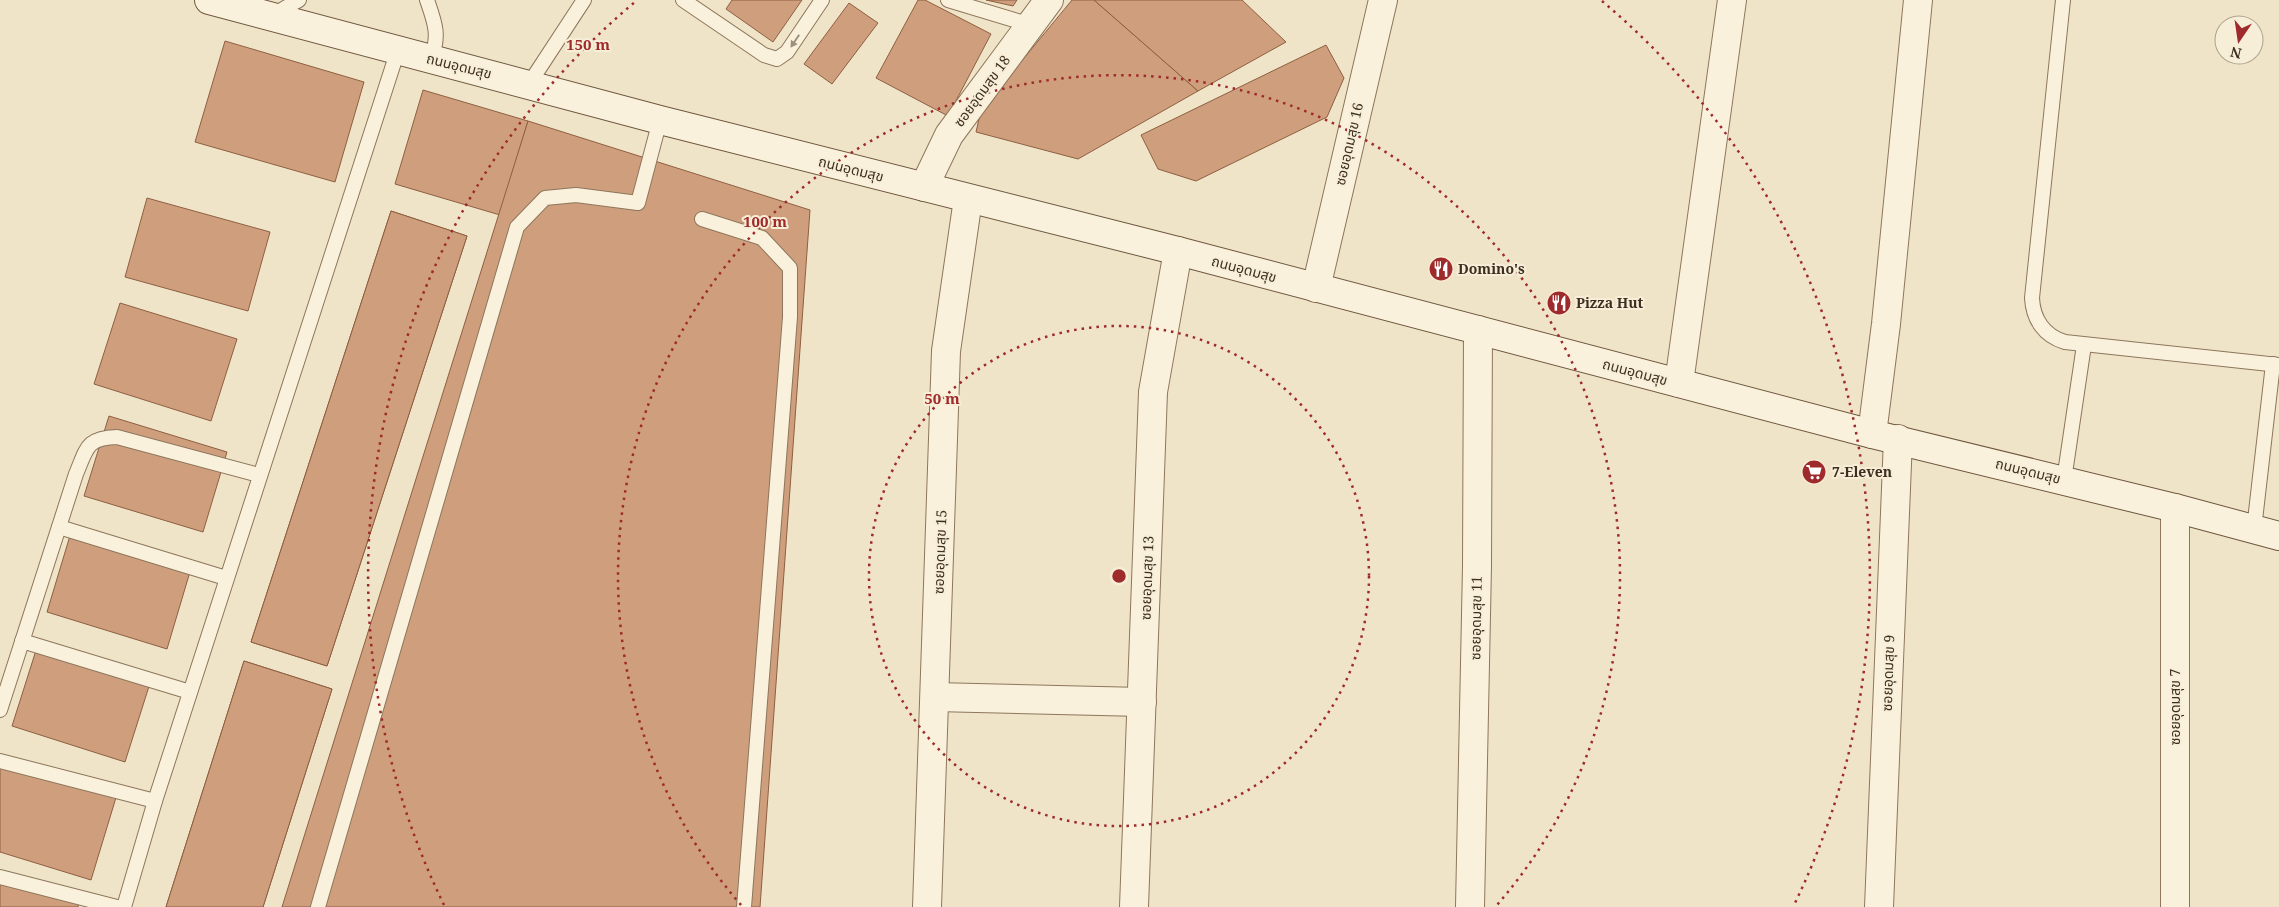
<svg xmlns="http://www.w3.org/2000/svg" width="2279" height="907" font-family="'Noto Serif','Noto Sans Thai',serif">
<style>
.building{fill:#cf9f7d;stroke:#8d5f41}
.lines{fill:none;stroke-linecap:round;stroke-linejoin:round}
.lane-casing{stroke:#8d765c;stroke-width:16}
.street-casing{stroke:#8d765c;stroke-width:30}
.secondary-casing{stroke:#6f573f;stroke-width:30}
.lane{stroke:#faf1dc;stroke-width:14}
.street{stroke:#faf1dc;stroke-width:28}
.secondary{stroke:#faf1dc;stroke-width:28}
.oneway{fill:#9c907e}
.ring{fill:none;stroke:#9e2a2b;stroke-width:2.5;stroke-dasharray:2.5 5}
.labels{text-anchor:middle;stroke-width:4;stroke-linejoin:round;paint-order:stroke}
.street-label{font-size:14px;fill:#3d2e20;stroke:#f7eed8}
.poi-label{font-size:14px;font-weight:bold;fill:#3d2e20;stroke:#f7eed8;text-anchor:start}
.centre{fill:#9e2a2b;stroke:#f7eed8;stroke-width:2.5}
.ring-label{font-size:15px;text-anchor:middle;font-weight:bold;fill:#9e2a2b;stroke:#f7eed8;stroke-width:4;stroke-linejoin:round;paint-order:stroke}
</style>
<rect width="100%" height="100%" fill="#f0e4c8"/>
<g class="building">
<path d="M732,0H802L773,42L726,9Z"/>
<path d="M918,0H925L991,34L948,116L876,78Z"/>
<path d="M986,0H1017L1013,6Z"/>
<path d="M1072,0H1094L1198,91L1078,159L976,132L981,110Z"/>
<path d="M1094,0H1242L1286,42L1198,91Z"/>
<path d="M849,3L878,23L832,84L804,64Z"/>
<path d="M225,41L364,82L335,182L195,142Z"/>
<path d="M1326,45L1344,78L1327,117L1196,181L1158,169L1141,135Z"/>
<path d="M423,90L528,121L500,215L395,184Z"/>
<path d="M528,121L810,210L760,907H282Z"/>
<path d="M147,198L270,232L248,311L125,277Z"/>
<path d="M391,211L467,236L327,666L251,642Z"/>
<path d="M391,211L467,236L327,666L251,642Z"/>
<path d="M120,303L237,339L211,421L94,384Z"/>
<path d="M109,416L227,452L203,532L84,496Z"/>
<path d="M72,529L192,565L167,649L47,612Z"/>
<path d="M38,644L151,680L125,762L12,726Z"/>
<path d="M244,661L332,689L263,907H166Z"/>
<path d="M244,661L332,689L263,907H166Z"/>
<path d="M0,756L118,791L91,880L0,852Z"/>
<path d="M0,875L80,900L78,907H0Z"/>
</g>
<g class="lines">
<defs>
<g id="lane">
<path d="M427,0C435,23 440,35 431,59"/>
<path d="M683,0L764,55L777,59L787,52L822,0"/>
<path d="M948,0L1031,25"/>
<path d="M2063,0L2032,298C2033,319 2044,336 2065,342L2279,365"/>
<path d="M271,16L299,0"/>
<path d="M529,84L584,0"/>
<path d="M702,219L762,238L790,268V317L744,907"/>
<path d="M2064,480L2084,345"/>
<path d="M59,527L226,578"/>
<path d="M2254,529L2273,364"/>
<path d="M22,641L190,692"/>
<path d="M0,710L76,474C87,448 86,438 117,437L259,475"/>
<path d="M0,761L155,801"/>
<path d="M0,877L117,907"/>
<path d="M124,907L155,801L398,50"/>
<path d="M318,907L517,227L545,198L576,195L638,203L660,120"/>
</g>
<g id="street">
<path d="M924,187L949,135L1049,0"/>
<path d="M1316,288L1383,0"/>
<path d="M1679,383L1732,0"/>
<path d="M1872,434L1886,324L1918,0"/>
<path d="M935,697L1142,702"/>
<path d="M927,907L946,351L968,199"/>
<path d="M1134,907L1153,392L1178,251"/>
<path d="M1470,907L1477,566L1478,330"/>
<path d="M1879,907L1898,439"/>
<path d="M2175,907V508"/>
</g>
<path id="secondary" d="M209,0L660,120L1178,251L1872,434L2175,508L2279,536"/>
</defs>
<use href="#lane" class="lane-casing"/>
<use href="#street" class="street-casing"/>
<use href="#secondary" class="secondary-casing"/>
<use href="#lane" class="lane"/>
<use href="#street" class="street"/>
<use href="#secondary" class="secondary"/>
</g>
<defs><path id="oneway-solid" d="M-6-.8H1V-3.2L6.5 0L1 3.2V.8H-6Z" transform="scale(1.25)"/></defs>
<use class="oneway" href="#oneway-solid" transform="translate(795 41) rotate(124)"/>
<g class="ring">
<circle cx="1119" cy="576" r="250"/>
<path d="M741 905A501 501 0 1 1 1497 905"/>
<path d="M444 905A751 751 0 0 1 636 1M1602 1A751 751 0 0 1 1794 905"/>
</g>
<defs>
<symbol id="restaurant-disc" viewBox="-11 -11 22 22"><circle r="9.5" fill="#9e2a2b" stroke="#f7eed8"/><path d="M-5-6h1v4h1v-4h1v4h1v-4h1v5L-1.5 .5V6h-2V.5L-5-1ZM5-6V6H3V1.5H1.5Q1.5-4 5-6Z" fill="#fff"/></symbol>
<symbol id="supermarket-disc" viewBox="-11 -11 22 22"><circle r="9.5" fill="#9e2a2b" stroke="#f7eed8"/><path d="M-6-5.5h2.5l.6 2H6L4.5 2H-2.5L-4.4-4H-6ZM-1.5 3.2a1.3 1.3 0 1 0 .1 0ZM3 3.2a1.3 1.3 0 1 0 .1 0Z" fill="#fff"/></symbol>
</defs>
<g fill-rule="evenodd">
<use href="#restaurant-disc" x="1427" y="255" width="28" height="28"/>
<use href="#restaurant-disc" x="1545" y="289" width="28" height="28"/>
<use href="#supermarket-disc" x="1800" y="458" width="28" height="28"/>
</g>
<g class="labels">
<g class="street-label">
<text transform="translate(459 66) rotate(14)" y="5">ถนนอุดมสุข</text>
<text transform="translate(982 91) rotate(-54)" y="5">ซอยอุดมสุข 18</text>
<text transform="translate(1349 144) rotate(-77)" y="5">ซอยอุดมสุข 16</text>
<text transform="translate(851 169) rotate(14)" y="5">ถนนอุดมสุข</text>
<text transform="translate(1244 269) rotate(15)" y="5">ถนนอุดมสุข</text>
<text transform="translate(1635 372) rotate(15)" y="5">ถนนอุดมสุข</text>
<text transform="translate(2028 471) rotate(14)" y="5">ถนนอุดมสุข</text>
<text transform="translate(940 552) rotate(-88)" y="5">ซอยอุดมสุข 15</text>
<text transform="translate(1147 578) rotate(-88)" y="5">ซอยอุดมสุข 13</text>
<text transform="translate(1476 618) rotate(-89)" y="5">ซอยอุดมสุข 11</text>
<text transform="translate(1888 673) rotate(-88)" y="5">ซอยอุดมสุข 9</text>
<text transform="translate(2175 707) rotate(-90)" y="5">ซอยอุดมสุข 7</text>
</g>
<g class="poi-label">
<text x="1458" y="274">Domino's</text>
<text x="1576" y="308">Pizza Hut</text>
<text x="1832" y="477">7-Eleven</text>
</g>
</g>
<circle cx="1119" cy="576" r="8" class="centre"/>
<g class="ring-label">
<text x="588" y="50">150 m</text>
<text x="765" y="227">100 m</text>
<text x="942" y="404">50 m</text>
</g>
<g transform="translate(2239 40) rotate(193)"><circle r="24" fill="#f7eed8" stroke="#ada18e"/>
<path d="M0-4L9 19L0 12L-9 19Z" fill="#9e2a2b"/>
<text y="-8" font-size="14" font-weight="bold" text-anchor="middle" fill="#3d2e20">N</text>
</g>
</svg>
